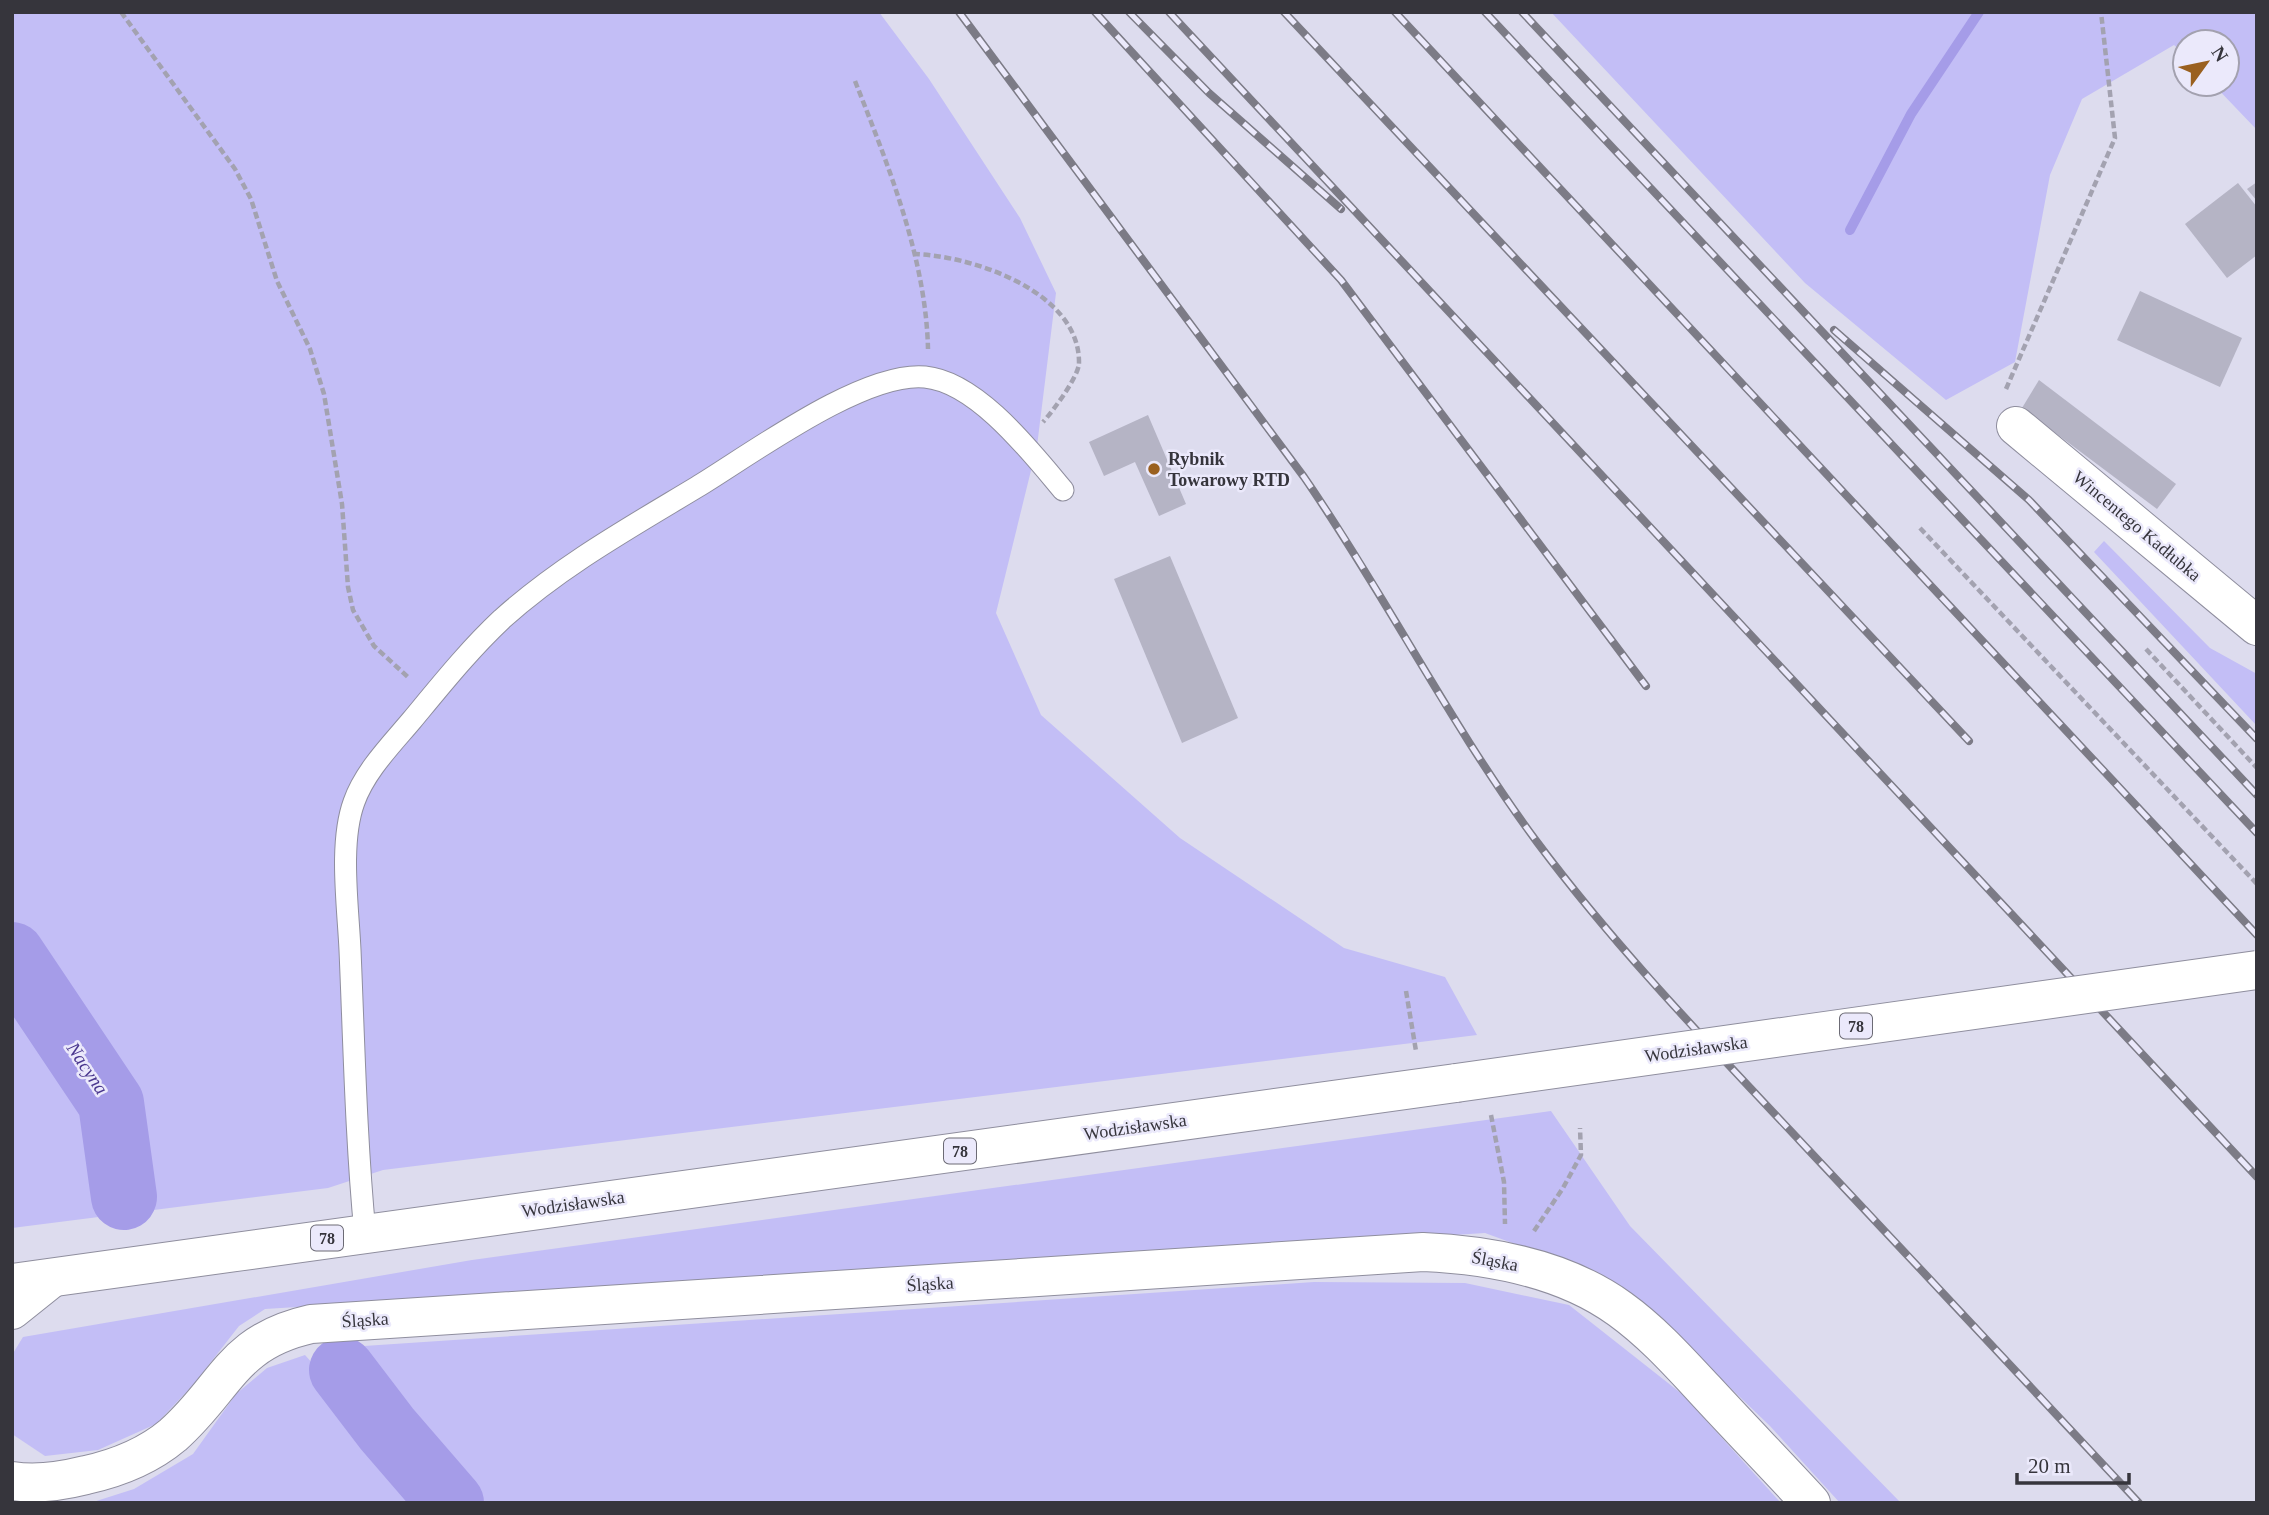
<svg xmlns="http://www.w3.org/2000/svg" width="2269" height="1515" font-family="'Times New Roman',serif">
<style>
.green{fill:#c3bef6}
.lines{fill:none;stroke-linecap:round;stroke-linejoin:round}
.stream{stroke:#a59ce8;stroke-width:10}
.river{stroke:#a59ce8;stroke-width:66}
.building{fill:#b5b4c5}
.lane-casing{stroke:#8f8e9e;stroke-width:23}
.street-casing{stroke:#8f8e9e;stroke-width:40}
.secondary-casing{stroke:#8f8e9e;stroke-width:40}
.primary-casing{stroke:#8f8e9e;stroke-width:40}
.path{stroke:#a3a2b0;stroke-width:4.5;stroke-dasharray:7 3.5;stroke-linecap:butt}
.lane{stroke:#fff;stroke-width:21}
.street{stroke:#fff;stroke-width:38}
.secondary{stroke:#fff;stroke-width:38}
.primary{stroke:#fff;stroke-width:38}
.rail-casing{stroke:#7c7b86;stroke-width:8}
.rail{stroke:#ebe9fb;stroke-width:5;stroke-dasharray:16;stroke-linecap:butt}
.primary-bridge-casing{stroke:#8f8e9e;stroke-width:40;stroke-linecap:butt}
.primary-bridge{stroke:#fff;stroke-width:38}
.poi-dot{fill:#9a601f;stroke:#ebe9fb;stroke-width:2.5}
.labels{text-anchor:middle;stroke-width:5;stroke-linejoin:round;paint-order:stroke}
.shield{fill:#ebe9fb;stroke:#6c6b75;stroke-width:2}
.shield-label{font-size:16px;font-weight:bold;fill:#36353c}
.poi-label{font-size:18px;font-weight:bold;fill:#36353c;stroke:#ebe9fb;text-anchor:start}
.street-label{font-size:18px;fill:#36353c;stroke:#ebe9fb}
.water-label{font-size:19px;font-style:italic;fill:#4b388f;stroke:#ebe9fb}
</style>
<rect width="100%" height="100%" fill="#dddcee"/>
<g class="green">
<path d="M12,12H879L929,79L1020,218L1056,293L1037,446L996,613L1041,715L1180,838L1344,948L1445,977L1477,1035L383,1170L328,1188L12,1228Z"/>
<path d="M1551,12H2257V130L2213,84H2227V42H2185V55L2174,45L2082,99L2050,175L2015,362L1946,400L1805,283Z"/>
<path d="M2104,541L2210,648L2257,674V726L2094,552Z"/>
<path d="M1551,1111L1630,1226L1901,1503H1840L1770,1426L1662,1322L1564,1262L1485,1233L265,1309L239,1326L193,1385L156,1424L98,1450L45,1456L12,1434V1355L23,1337L472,1260Z"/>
<path d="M1314,1282L1465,1283L1569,1305L1682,1394L1781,1503H470L456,1495L462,1489L405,1428L346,1352L364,1346Z"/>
<path d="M305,1355L438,1503H90L134,1489L193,1454L236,1394L267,1368Z"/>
</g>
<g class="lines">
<path class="stream" d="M1850,230L1911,114L1979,12"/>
<g class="river">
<path d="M12,955L111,1103L124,1197"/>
<path d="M342,1370L387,1429L451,1503"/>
</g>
</g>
<g class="building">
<path d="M2257,182V201L2247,189Z"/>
<path d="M2238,183L2257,207V255L2227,278L2185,224Z"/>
<path d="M2140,291L2242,338L2220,387L2117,340Z"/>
<path d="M2039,380L2176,484L2157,509L2022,408Z"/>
<path d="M1148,415L1186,504L1159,516L1135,462L1104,476L1089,442Z"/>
<path d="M1170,556L1238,718L1182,743L1114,579Z"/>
</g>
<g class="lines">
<defs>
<path id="lane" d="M365,1233C356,1139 354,1044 350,950C348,906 339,843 354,802C365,771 391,745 412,720C441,685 469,650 502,619C561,566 629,528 697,487C750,455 863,371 925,377C977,382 1031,452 1063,490"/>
<path id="street" d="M2016,426L2257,626"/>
<g id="secondary">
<path d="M12,1310L52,1278"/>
<path d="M12,1481C37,1485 62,1481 86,1475C118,1468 148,1456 173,1435C227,1387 231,1342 311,1324L1423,1252C1490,1255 1565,1269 1620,1309C1652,1332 1678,1361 1705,1390C1740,1428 1776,1465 1811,1503"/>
</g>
<path id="primary" d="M12,1283L1456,1083"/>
</defs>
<use href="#lane" class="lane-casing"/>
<use href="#street" class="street-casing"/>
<use href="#secondary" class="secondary-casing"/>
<use href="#primary" class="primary-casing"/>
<g class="path">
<path d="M121,12L235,169L251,199L277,281L310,349L324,394L342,504L348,587L353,610L374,646L409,678"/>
<path d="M855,81C888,165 926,258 928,349"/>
<path d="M913,254C970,255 1080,291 1079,363C1079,376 1053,411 1043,422"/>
<path d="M2006,389L2115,138L2101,12"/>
<path d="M1920,528L2257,884"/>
<path d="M2146,649L2257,768"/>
<path d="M1406,991L1416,1051"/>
<path d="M1491,1115L1504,1182L1505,1224"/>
<path d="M1534,1231L1563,1188L1581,1155L1580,1128"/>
</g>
<use href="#lane" class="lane"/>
<use href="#street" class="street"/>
<use href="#secondary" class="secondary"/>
<use href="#primary" class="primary"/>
<defs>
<g id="rail">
<path d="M959,12L1304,477C1386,596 1451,726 1537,842C1617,949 1710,1045 1801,1142C1914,1262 2026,1382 2139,1503"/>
<path d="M1095,12L1341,280L1646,686"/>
<path d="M1129,12L1209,93L1341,209"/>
<path d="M1169,12L2257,1177"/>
<path d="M1284,12L1969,741"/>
<path d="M1395,12L2257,935"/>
<path d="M1485,12L2257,833"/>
<path d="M1522,12L2257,795"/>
<path d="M1834,330L2029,500L2257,739"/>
</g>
</defs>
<use href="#rail" class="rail-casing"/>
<use href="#rail" class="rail"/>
<defs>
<path id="primary-bridge" d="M1456,1083L2257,970"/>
</defs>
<use href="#primary-bridge" class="primary-bridge-casing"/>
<use href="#primary-bridge" class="primary-bridge"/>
</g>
<circle class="poi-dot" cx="1154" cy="469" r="7"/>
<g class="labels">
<g class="shield">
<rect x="1840" y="1013.5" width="32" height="25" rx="5"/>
<rect x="944" y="1138.5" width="32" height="25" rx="5"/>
<rect x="311" y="1225.5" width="32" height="25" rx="5"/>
</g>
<g class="shield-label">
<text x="1856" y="1032">78</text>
<text x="960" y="1157">78</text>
<text x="327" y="1244">78</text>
</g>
<g class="poi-label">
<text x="1168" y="465">Rybnik<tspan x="1168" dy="21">Towarowy RTD</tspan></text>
</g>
<g class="street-label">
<text transform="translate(2137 526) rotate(40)" y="6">Wincentego Kadłubka</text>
<text transform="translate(1696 1049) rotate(-8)" y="6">Wodzisławska</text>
<text transform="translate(1135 1127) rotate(-8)" y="6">Wodzisławska</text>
<text transform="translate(573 1204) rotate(-8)" y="6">Wodzisławska</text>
<text transform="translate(1495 1261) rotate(11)" y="6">Śląska</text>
<text transform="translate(930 1284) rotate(-4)" y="6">Śląska</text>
<text transform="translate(365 1320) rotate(-4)" y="6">Śląska</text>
</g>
<g class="water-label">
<text transform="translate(88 1068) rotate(56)" y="7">Nacyna</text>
</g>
</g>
<rect width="2269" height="1515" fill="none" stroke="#36353c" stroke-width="28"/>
<g transform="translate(2206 63) rotate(57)"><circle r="33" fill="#ebe9fb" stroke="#a3a1af" stroke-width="2"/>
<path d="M0-5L12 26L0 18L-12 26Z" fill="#9a601f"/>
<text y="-10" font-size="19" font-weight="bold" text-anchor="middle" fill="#36353c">N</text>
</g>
<path d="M2017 1473v10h112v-10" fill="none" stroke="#36353c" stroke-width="3.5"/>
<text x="2028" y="1473" font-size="21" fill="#36353c" stroke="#ebe9fb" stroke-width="5" paint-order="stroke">20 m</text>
</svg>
